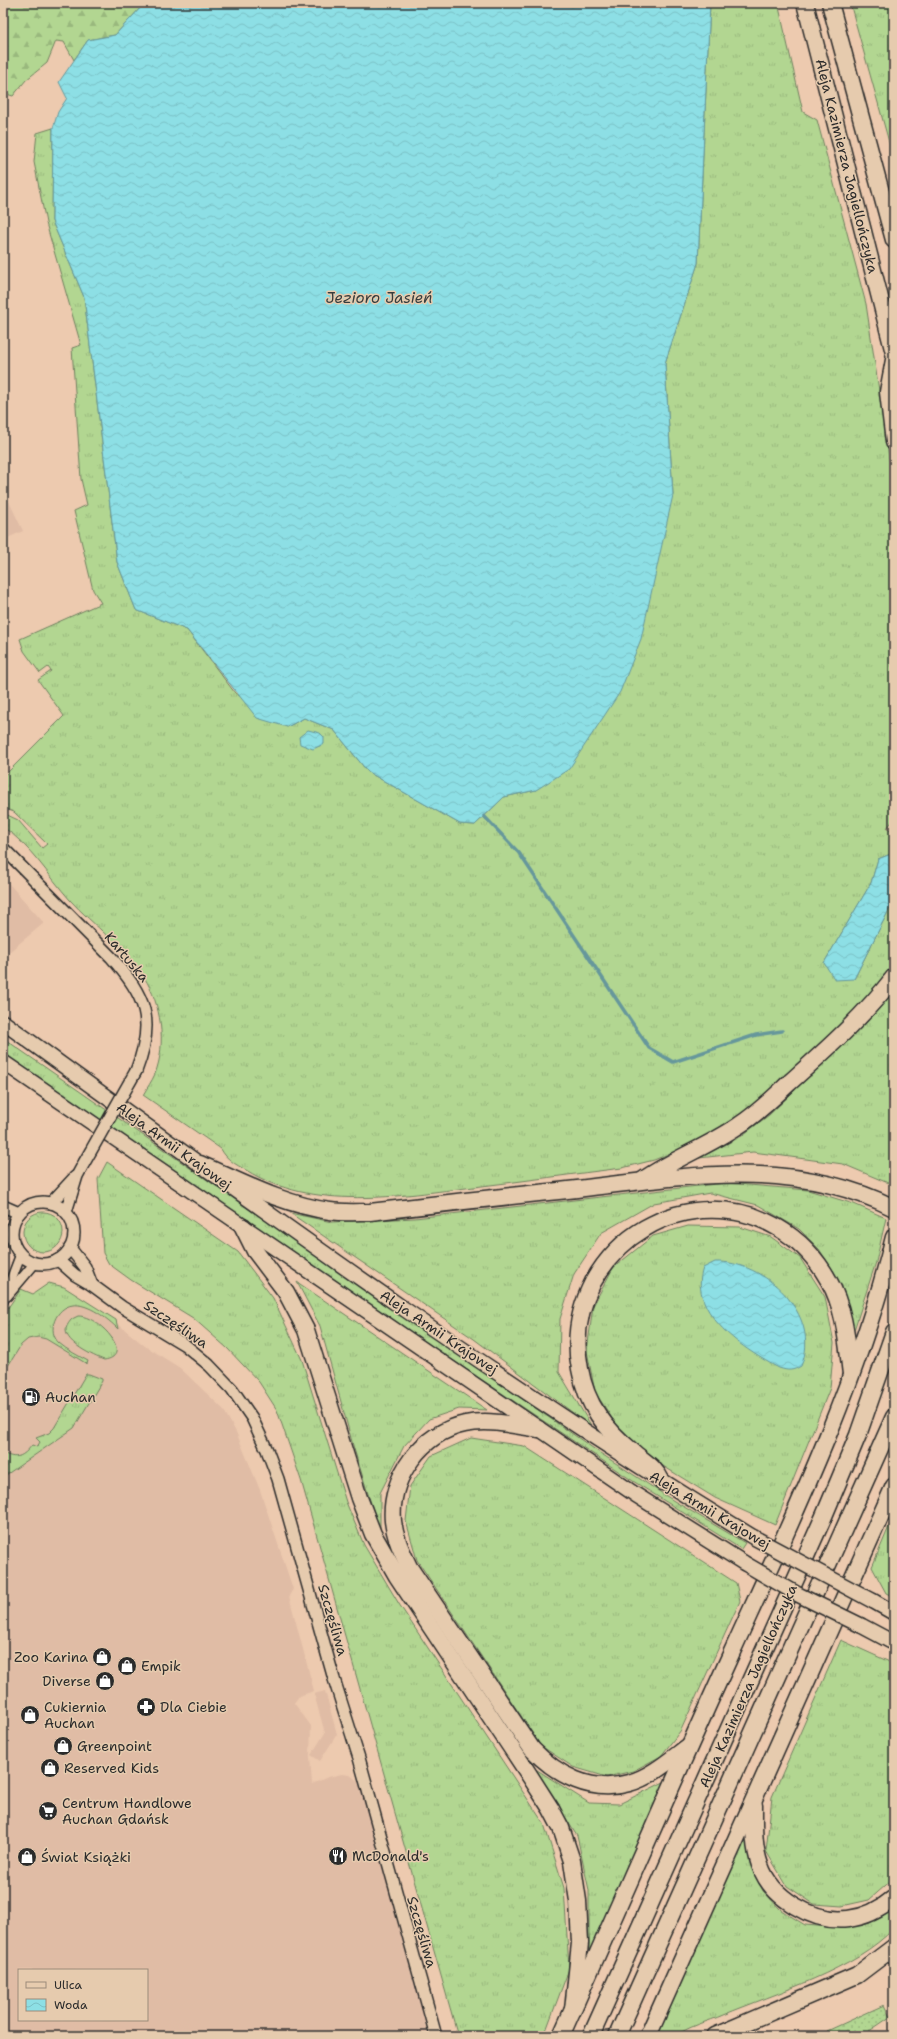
<svg xmlns="http://www.w3.org/2000/svg" width="897" height="2039" font-family="'Shantell Sans',sans-serif">
<style>
.built{fill:#e0bca5;fill-rule:evenodd}
.grass{fill:url(#grass-tufts);stroke:#6e805e}
.forest{fill:url(#forest-firs);stroke:#6e805e}
.park{fill:url(#park-dots);stroke:#6e805e}
.water{fill:url(#water-waves);stroke:#66979b}
.lines{fill:none;stroke-linecap:round;stroke-linejoin:round}
.stream{stroke:#66979b;stroke-width:3.5}
.minor-casing{stroke:#2b2b2b;stroke-width:12}
.tertiary-casing{stroke:#2b2b2b;stroke-width:14}
.primary-casing{stroke:#2b2b2b;stroke-width:17}
.motorway-casing{stroke:#2b2b2b;stroke-width:19}
.minor{stroke:#e6cbae;stroke-width:9}
.tertiary{stroke:#e6cbae;stroke-width:11}
.primary{stroke:#e6cbae;stroke-width:14}
.motorway{stroke:#e6cbae;stroke-width:16}
.tertiary-bridge-casing{stroke:#2b2b2b;stroke-width:14;stroke-linecap:butt}
.primary-bridge-casing{stroke:#2b2b2b;stroke-width:17;stroke-linecap:butt}
.tertiary-bridge{stroke:#e6cbae;stroke-width:11}
.primary-bridge{stroke:#e6cbae;stroke-width:14}
.labels{text-anchor:middle;stroke-width:3;stroke-linejoin:round;paint-order:stroke}
.street-label{font-size:14px;fill:#2b2b2b;stroke:#e6cbae}
.poi-label{font-size:14px;fill:#2b2b2b;stroke:#e6cbae;text-anchor:start}
.water-label{font-size:15px;font-style:italic;fill:#353d3e;stroke:#e6cbae}
</style>
<defs>
<pattern id="grass-tufts" width="24" height="20" patternUnits="userSpaceOnUse"><rect width="24" height="20" fill="#b2d691"/><path d="M3 7l-1-3M5 7V3M7 7l1-3M15 17l-1-3M17 17v-4M19 17l1-3" fill="none" stroke="#99b87d"/></pattern>
<pattern id="forest-firs" width="22" height="20" patternUnits="userSpaceOnUse"><rect width="22" height="20" fill="#b2d691"/><path d="M5 1l3.5 6h-7zM16 11l3.5 6h-7z" fill="#99b87d"/></pattern>
<pattern id="park-dots" width="8" height="8" patternUnits="userSpaceOnUse"><rect width="8" height="8" fill="#b2d691"/><path d="M2 2h.1M6 6h.1" fill="none" stroke="#99b87d" stroke-width="1.8" stroke-linecap="round"/></pattern>
<pattern id="water-waves" width="16" height="10" patternUnits="userSpaceOnUse"><rect width="16" height="10" fill="#8ddfe5"/><path d="M0 5q4-4 8 0t8 0" fill="none" stroke="#7ac0c5"/></pattern>
</defs>
<rect width="100%" height="100%" fill="#edcaaf"/>
<filter id="ink" filterUnits="userSpaceOnUse"><feTurbulence type="fractalNoise" baseFrequency=".025" numOctaves="2"/><feDisplacementMap in="SourceGraphic" scale="8" xChannelSelector="R" yChannelSelector="G"/><feConvolveMatrix kernelMatrix="1 2 1 2 8 2 1 2 1" color-interpolation-filters="sRGB"/></filter>
<g filter="url(#ink)">
<g class="built">
<path d="M3,489L23,531L3,540Z"/>
<path d="M3,877L44,923L3,957Z"/>
<path d="M62,1291L114,1321L145,1346L180,1368L223,1409L236,1432L260,1490L293,1589L289,1596L314,1691L299,1696L294,1703L311,1726L310,1756L312,1784L328,1777L342,1774L350,1775L359,1782L415,1981L428,2036H3V1358ZM19,1970H147V2020H19Z"/>
<path d="M325,1691L337,1734L320,1761L311,1755L325,1733L314,1694Z"/>
</g>
<g class="grass">
<path d="M710,3H778L803,112L817,120L866,304L894,491V819L887,828L893,832L894,829V860L891,854L878,859L871,883L824,963L854,979L894,900V965L873,992L842,1025L776,1087L735,1121L698,1142L654,1160L622,1168C573,1174 524,1181 474,1187C399,1196 314,1212 246,1170C235,1164 227,1160 221,1149L143,1095C147,1088 152,1081 155,1074C167,1043 161,1004 144,977C127,950 92,924 70,900C48,875 30,845 3,827V813L18,820L42,848L47,844L14,812L3,808V777L64,716L38,680L51,671L48,667L40,673L24,651L20,639L101,603L93,590L74,511L87,505L81,479L72,348L81,345L46,223L34,162L37,133L53,128L52,221L84,297L117,562L136,610L187,630L235,693L287,727L304,718L334,730L368,772L460,824L475,825L504,797L536,790L673,495L665,363L698,263Z"/>
<path d="M850,3H894V160Z"/>
<path d="M894,992V1178L888,1183L843,1164L753,1152L699,1158L740,1137L769,1115L874,1014Z"/>
<path d="M3,1038L600,1453L674,1501L745,1543L741,1549L633,1481L188,1183L3,1054Z"/>
<path d="M107,1162L238,1252L273,1298L302,1360L346,1502L364,1545L399,1604L544,1824L564,1888L569,1969L544,2036H458L301,1480L277,1410L259,1382L227,1348L193,1318L131,1280L109,1264L103,1253L98,1179Z"/>
<path d="M725,1183L808,1190L854,1204L886,1218L876,1262L854,1330L847,1301L834,1272L819,1249L799,1229L758,1205L710,1193L654,1203L601,1233L574,1274L560,1319L559,1372L592,1427L474,1339L290,1213L332,1222L415,1218Z"/>
<circle cx="43" cy="1232" r="20"/>
<path d="M688,1226L740,1227L771,1237L800,1258L825,1297L834,1343L830,1388L775,1525L715,1498L650,1458L619,1429L595,1392L587,1351L593,1306L613,1268L653,1236Z"/>
<path d="M297,1282L487,1410L459,1409L429,1419L404,1446L380,1493V1532L354,1449L320,1326Z"/>
<path d="M49,1283L64,1287L116,1320L118,1329C108,1319 88,1303 73,1305C56,1307 46,1331 59,1343C67,1350 79,1356 88,1361L87,1364L46,1339L38,1337L28,1339L21,1345L3,1374V1315L21,1289L33,1294Z"/>
<path d="M78,1316C98,1315 136,1356 104,1360C93,1356 66,1343 66,1330C66,1326 70,1321 72,1319Z"/>
<path d="M86,1374H89L102,1379V1381L74,1428L3,1477V1453C16,1460 23,1457 32,1445L37,1447L40,1442L36,1438L49,1433L54,1428Z"/>
<path d="M471,1438L524,1446L736,1583L740,1601L681,1730L661,1756L633,1771L607,1777L573,1767L541,1746L417,1560L406,1521L410,1486L431,1456Z"/>
<path d="M894,1515V1597L886,1593L872,1567Z"/>
<path d="M841,1640L894,1664V1878L869,1900L842,1906L814,1904L787,1886L766,1851L772,1797Z"/>
<path d="M534,1768L589,1803L619,1804L668,1780L589,1954V1890L577,1836Z"/>
<path d="M746,1833L752,1868L763,1891L781,1910L805,1925L841,1928L870,1923L894,1908V1928C856,1969 776,1993 723,2015C710,2021 686,2027 676,2036H655Z"/>
</g>
<path class="forest" d="M3,3H145L115,35L88,40L74,60L64,42L56,41L47,63L26,80L13,96L3,93Z"/>
<path class="park" d="M884,2005L890,2017L862,2036H830L827,2031Z"/>
<g class="water">
<path d="M145,3H710L698,263L665,363L673,495L641,639L620,692L569,769L536,790L504,797L475,825L460,824L368,772L334,730L304,718L287,727L257,718L187,630L136,610L117,562L84,297L52,221L53,128L58,112L67,98L59,82L88,40L115,35Z"/>
<path d="M308,730L320,733L324,737V744L313,749L300,744L299,737Z"/>
<path d="M891,854L894,860V900L854,979L835,980L824,963L871,883L878,859Z"/>
<path d="M715,1262C764,1260 823,1315 801,1366C793,1371 788,1371 779,1368C746,1351 687,1313 703,1268Z"/>
</g>
<g class="lines">
<path class="stream" d="M484,816L519,853L649,1048L673,1062L756,1035L782,1031"/>
<defs>
<g id="minor">
<path d="M7,1296L35,1263"/>
<path d="M3,1301L21,1254"/>
</g>
<g id="tertiary">
<path d="M3,848L111,957C146,997 156,1020 136,1071"/>
<circle cx="43" cy="1233" r="31"/>
<path d="M51,1203L75,1177"/>
<path d="M3,1206L19,1213"/>
<path d="M66,1212L77,1176L84,1163"/>
<path d="M70,1248L85,1267L92,1285"/>
<path d="M58,1260L75,1275L92,1285L122,1307L185,1345L209,1365L232,1389L252,1418L267,1450L278,1479L334,1679L359,1758L436,2036"/>
</g>
<g id="primary">
<path d="M3,1022C249,1200 494,1380 753,1537"/>
<path d="M3,1062L636,1495L744,1563"/>
<path d="M873,1601L894,1613"/>
<path d="M862,1626L894,1643"/>
</g>
<g id="motorway">
<path d="M805,3L894,353"/>
<path d="M830,3L894,240"/>
<path d="M894,360L888,392L894,442"/>
<path d="M200,1164C241,1182 284,1205 330,1211C343,1213 357,1212 370,1212C439,1204 508,1196 577,1189C686,1176 792,1157 894,1208"/>
<path d="M643,1180C673,1159 707,1147 738,1126C757,1114 773,1098 789,1083C826,1050 864,1016 894,977"/>
<path d="M243,1227L255,1251L286,1292L306,1330L359,1498L373,1534L397,1576L526,1770L551,1809L561,1828L572,1861L578,1901L580,1943L573,2010"/>
<path d="M538,1429C514,1425 489,1419 465,1424C422,1433 389,1477 393,1521C395,1538 402,1552 409,1567L532,1749C557,1775 591,1794 629,1783C651,1777 670,1760 689,1746"/>
<path d="M662,1482C655,1466 644,1462 632,1451C605,1429 586,1404 580,1369C574,1339 579,1309 593,1282C646,1187 776,1185 829,1281C845,1309 847,1343 851,1374"/>
<path d="M754,1805C754,1824 753,1846 760,1865C771,1898 813,1923 848,1919C865,1917 881,1909 894,1898"/>
<path d="M561,2036C618,1909 673,1781 731,1654C793,1518 858,1383 894,1237"/>
<path d="M591,2036L824,1516L858,1435L894,1332"/>
<path d="M617,2036L894,1417"/>
<path d="M648,2036L894,1486"/>
<path d="M715,2036L857,1975L894,1947"/>
</g>
</defs>
<use href="#minor" class="minor-casing"/>
<use href="#tertiary" class="tertiary-casing"/>
<use href="#primary" class="primary-casing"/>
<use href="#motorway" class="motorway-casing"/>
<use href="#minor" class="minor"/>
<use href="#tertiary" class="tertiary"/>
<use href="#primary" class="primary"/>
<use href="#motorway" class="motorway"/>
<defs>
<path id="tertiary-bridge" d="M84,1163L136,1071"/>
<g id="primary-bridge">
<path d="M753,1537L873,1601"/>
<path d="M744,1563L799,1595L862,1626"/>
</g>
</defs>
<use href="#tertiary-bridge" class="tertiary-bridge-casing"/>
<use href="#primary-bridge" class="primary-bridge-casing"/>
<use href="#tertiary-bridge" class="tertiary-bridge"/>
<use href="#primary-bridge" class="primary-bridge"/>
</g>
</g>
<defs>
<symbol id="fuel-disc" viewBox="-11 -11 22 22"><circle r="9.5" fill="#2b2b2b" stroke="#e6cbae"/><path d="M-5.5-6h7V0h2V4h1.3V-2.5L3-4.5l.8-.8L6-3V5H2.5V1h-1V6h-7ZM-4.2-4.7v3.2H.2V-4.7Z" fill="#fff"/></symbol>
<symbol id="shop-disc" viewBox="-11 -11 22 22"><circle r="9.5" fill="#2b2b2b" stroke="#e6cbae"/><path d="M-5-2.5h2.3a2.7 3.5 0 0 1 5.4 0H5L5.5 6h-11ZM-1.5-2.5h3a1.5 2.3 0 0 0-3 0Z" fill="#fff"/></symbol>
<symbol id="pharmacy-disc" viewBox="-11 -11 22 22"><circle r="9.5" fill="#2b2b2b" stroke="#e6cbae"/><path d="M-2-6h4v4h4v4h-4v4h-4v-4h-4v-4h4Z" fill="#fff"/></symbol>
<symbol id="supermarket-disc" viewBox="-11 -11 22 22"><circle r="9.5" fill="#2b2b2b" stroke="#e6cbae"/><path d="M-6-5.5h2.5l.6 2H6L4.5 2H-2.5L-4.4-4H-6ZM-1.5 3.2a1.3 1.3 0 1 0 .1 0ZM3 3.2a1.3 1.3 0 1 0 .1 0Z" fill="#fff"/></symbol>
<symbol id="restaurant-disc" viewBox="-11 -11 22 22"><circle r="9.5" fill="#2b2b2b" stroke="#e6cbae"/><path d="M-5-6h1v4h1v-4h1v4h1v-4h1v5L-1.5 .5V6h-2V.5L-5-1ZM5-6V6H3V1.5H1.5Q1.5-4 5-6Z" fill="#fff"/></symbol>
</defs>
<g fill-rule="evenodd">
<use href="#fuel-disc" x="20" y="1386" width="22" height="22"/>
<use href="#shop-disc" x="91" y="1646" width="22" height="22"/>
<use href="#shop-disc" x="116" y="1655" width="22" height="22"/>
<use href="#shop-disc" x="94" y="1670" width="22" height="22"/>
<use href="#pharmacy-disc" x="135" y="1696" width="22" height="22"/>
<use href="#shop-disc" x="19" y="1704" width="22" height="22"/>
<use href="#shop-disc" x="52" y="1735" width="22" height="22"/>
<use href="#shop-disc" x="39" y="1757" width="22" height="22"/>
<use href="#supermarket-disc" x="37" y="1800" width="22" height="22"/>
<use href="#restaurant-disc" x="327" y="1845" width="22" height="22"/>
<use href="#shop-disc" x="16" y="1846" width="22" height="22"/>
</g>
<g class="labels">
<g class="street-label">
<text transform="translate(847 166) rotate(76)" y="5">Aleja Kazimierza Jagiellończyka</text>
<text transform="translate(127 957) rotate(50)" y="5">Kartuska</text>
<text transform="translate(174 1146) rotate(36)" y="5">Aleja Armii Krajowej</text>
<text transform="translate(176 1324) rotate(34)" y="5">Szczęśliwa</text>
<text transform="translate(439 1332) rotate(34)" y="5">Aleja Armii Krajowej</text>
<text transform="translate(710 1510) rotate(31)" y="5">Aleja Armii Krajowej</text>
<text transform="translate(333 1620) rotate(74)" y="5">Szczęśliwa</text>
<text transform="translate(748 1686) rotate(-66)" y="5">Aleja Kazimierza Jagiellończyka</text>
<text transform="translate(422 1932) rotate(74)" y="5">Szczęśliwa</text>
</g>
<g class="poi-label">
<text x="45" y="1402">Auchan</text>
<text x="88" y="1662" text-anchor="end">Zoo Karina</text>
<text x="141" y="1671">Empik</text>
<text x="91" y="1686" text-anchor="end">Diverse</text>
<text x="44" y="1712">Cukiernia<tspan x="44" dy="16">Auchan</tspan></text>
<text x="160" y="1712">Dla Ciebie</text>
<text x="77" y="1751">Greenpoint</text>
<text x="64" y="1773">Reserved Kids</text>
<text x="62" y="1808">Centrum Handlowe<tspan x="62" dy="16">Auchan Gdańsk</tspan></text>
<text x="352" y="1861">McDonald's</text>
<text x="41" y="1862">Świat Książki</text>
</g>
<g class="water-label">
<text x="379" y="303">Jezioro Jasień</text>
</g>
</g>
<rect width="897" height="2039" fill="none" stroke="#e6cbae" stroke-width="16"/>
<rect x="8" y="8" width="881" height="2023" fill="none" stroke="#2b2b2b" stroke-width="1.5" filter="url(#ink)"/>
<rect x="18" y="1969" width="130" height="52" fill="#e6cbae" stroke="#9b8b7a"/>
<rect x="26" y="1982" width="20" height="6" fill="#e6cbae" stroke="#9b8b7a"/>
<text x="54" y="1989" font-size="12" fill="#2b2b2b">Ulica</text>
<rect x="26" y="1999" width="20" height="12" fill="url(#water-waves)" stroke="#9b8b7a"/>
<text x="54" y="2009" font-size="12" fill="#2b2b2b">Woda</text>
</svg>
